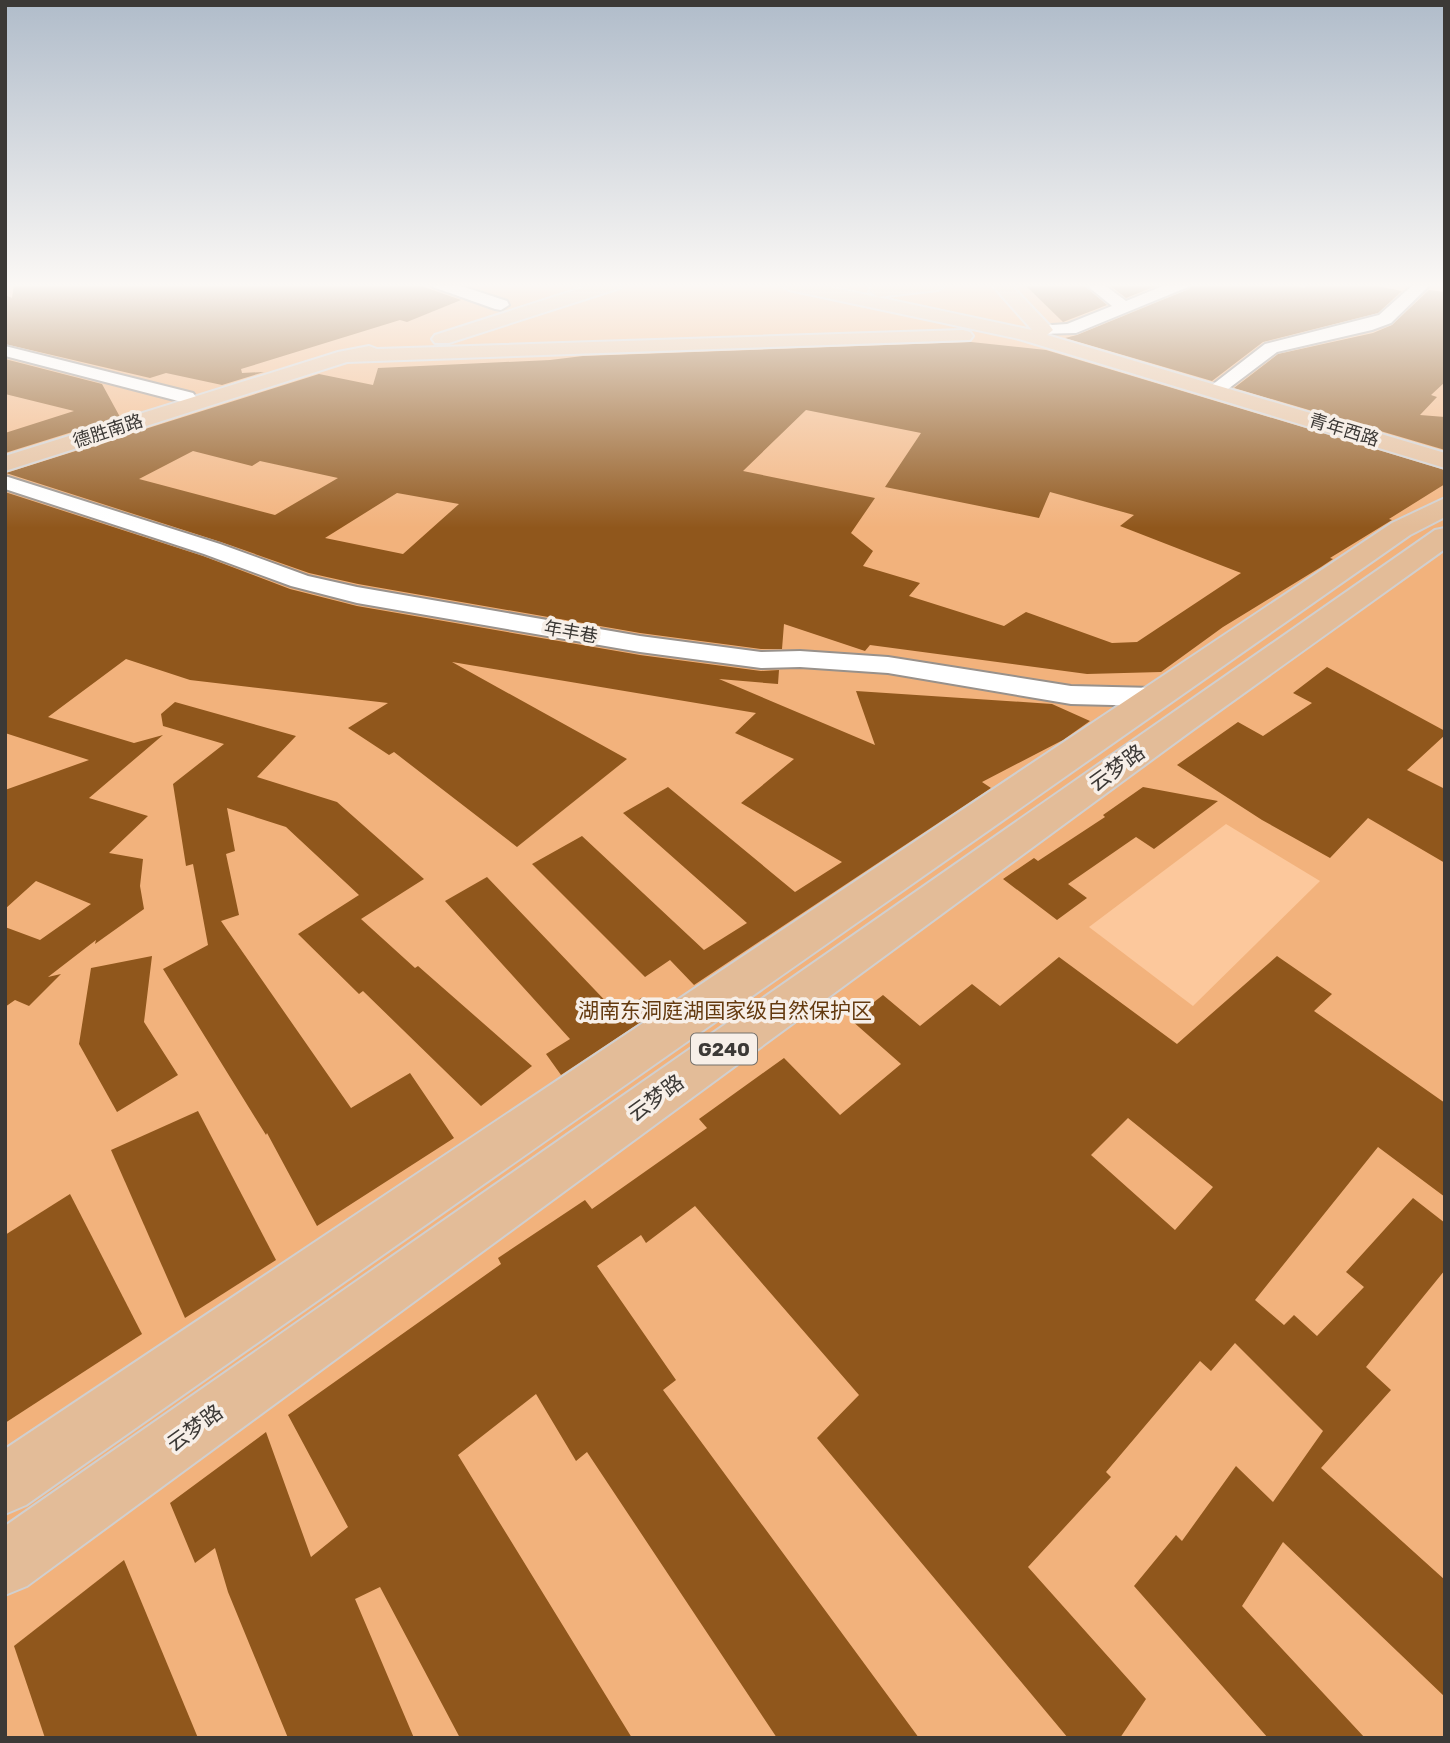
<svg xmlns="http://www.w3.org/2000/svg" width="1450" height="1743" font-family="Rubik,'Noto Sans SC',sans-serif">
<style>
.green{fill:#f2b27c}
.water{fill:#fcc89c}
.building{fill:#90571c;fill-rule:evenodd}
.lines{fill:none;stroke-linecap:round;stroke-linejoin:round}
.minor-casing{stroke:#98918b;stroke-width:4}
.major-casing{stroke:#d0cfcf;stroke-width:4}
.minor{fill:#fff;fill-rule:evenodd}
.major{fill:#e3bc98;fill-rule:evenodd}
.labels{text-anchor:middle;stroke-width:7;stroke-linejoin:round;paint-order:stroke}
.far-street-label{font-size:18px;fill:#3c3936;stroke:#f7efe8}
.shield{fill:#f7efe8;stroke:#74706b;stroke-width:2}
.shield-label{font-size:19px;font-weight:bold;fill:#3c3936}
.street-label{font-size:21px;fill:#3c3936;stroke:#f7efe8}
.park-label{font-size:21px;fill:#643a0f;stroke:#f7efe8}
</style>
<rect width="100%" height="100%" fill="#f7efe8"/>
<rect class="green" x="5" y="284" width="1440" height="1454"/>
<path class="water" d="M1226,824L1320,881L1193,1006L1089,927Z"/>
<g class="building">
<path d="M14,284H416L461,300L407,322L400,320L241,369L242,373L264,372L222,385L166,373L150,378L5,344V295L12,298Z"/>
<path d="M1024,284H1082L1107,305L1063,322Z"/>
<path d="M1108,284H1161L1126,298Z"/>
<path d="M1193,284H1292L1304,288L1308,284H1367L1402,291L1378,313L1263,342L1212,381L1065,338L1077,335L1189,289Z"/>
<path d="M1429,290L1445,292V382L1431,395L1437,397L1420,415L1445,417V450L1234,388L1278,354L1373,333L1392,325Z"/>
<path d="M971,342L1046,350L1445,470V484L1389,519L1392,520L1330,558L1333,559L1321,567L1223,627L1161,672L1087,674L870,645L865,651L784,624L782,649H761L640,633L358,584L309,573L221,542L6,473L319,374L373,385L378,368L550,360L583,356ZM806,410L921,433L885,487L1039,518L1050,492L1134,515L1120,526L1241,573L1137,642L1112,643L1026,612L1004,626L909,596L920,583L863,566L873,551L851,533L875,498L743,471ZM193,451L252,466L260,461L338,478L275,515L139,479ZM397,493L459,504L403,554L325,538Z"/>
<path d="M5,359L102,384L120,417L5,453V433L74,411L5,394Z"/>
<path d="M5,492L203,556L290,589L357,606L640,655L761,671L779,670L778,684L719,679L875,745L856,691L1052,704L1090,721L1063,740L982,782L991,788L694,985L670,960L645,977L532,864L582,836L704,950L747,923L623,813L668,787L795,892L842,862L741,803L794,759L735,733L756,713L452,662L627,759L517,847L394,752L389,755L348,728L388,703L190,680L126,659L48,717L134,743L163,735L89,798L148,816L109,853L143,859L140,886L144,909L95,944L96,940L48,977L61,974L29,1006L15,1000L5,1007V927L40,940L91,904L36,881L5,909V790L89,760L5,733Z"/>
<path d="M1327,667L1445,731V735L1407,770L1445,789V863L1368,818L1330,858L1262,820L1177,765L1238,722L1263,736L1312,703L1293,693Z"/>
<path d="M175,702L296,736L257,777L337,802L424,879L361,919L415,968L418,966L532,1066L481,1106L363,991L359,994L298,934L359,895L286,827L227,808L235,851L226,854L239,915L221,921L351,1108L410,1073L454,1138L317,1226L267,1133L266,1135L163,969L208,945L193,864L186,866L173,784L224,744L163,726L161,714Z"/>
<path d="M1143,787L1218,801L1154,849L1136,837L1068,884L1087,898L1057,920L1003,879L1034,858L1038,861L1105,817L1103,815Z"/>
<path d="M487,877L616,1012L643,997L656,1012L561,1075L546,1054L570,1039L445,901Z"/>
<path d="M152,956L144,1022L178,1075L117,1112L79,1044L91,968Z"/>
<path d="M1277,956L1332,994L1314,1011L1445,1103V1197L1378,1147L1255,1300L1284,1325L1294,1315L1317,1336L1364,1287L1346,1272L1413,1198L1445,1223V1270L1366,1367L1391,1390L1321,1468L1445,1580V1697L1283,1542L1242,1606L1365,1738H1268L1134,1586L1176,1535L1182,1541L1236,1466L1273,1502L1323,1431L1235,1343L1211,1371L1200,1361L1106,1472L1111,1477L1028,1567L1146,1699L1120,1738H1068L817,1438L859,1395L695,1206L646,1243L641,1235L597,1266L676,1380L663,1390L919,1738H777L587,1452L576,1461L536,1394L458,1455L632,1738H460L380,1587L355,1599L414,1738H288L228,1592L215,1548L195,1563L170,1503L266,1432L311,1557L348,1527L288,1415L501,1264L498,1258L585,1200L592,1209L707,1128L699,1119L784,1058L840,1115L901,1064L851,1020L883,995L920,1026L972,984L1000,1006L1059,957L1177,1044ZM1128,1118L1213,1187L1175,1230L1091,1155Z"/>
<path d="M198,1111L276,1260L185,1318L111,1150Z"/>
<path d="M70,1194L142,1334L5,1423V1235Z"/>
<path d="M124,1560L198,1738H45L14,1646Z"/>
</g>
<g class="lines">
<defs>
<g id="minor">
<path d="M431,284H455L507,301L509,305L501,310L495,309L433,287Z"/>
<path d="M1085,284H1103L1126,301L1168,284H1190L1188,287L1076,333L1037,334L1034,330L1037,326L1067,324L1112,306Z"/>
<path d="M1414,284H1431L1391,323L1372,330L1277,352L1228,389L1221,391L1212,385L1265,344L1379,315Z"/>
<path d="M5,346L193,393L196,397L186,403L5,356Z"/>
<path d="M5,476L220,544L308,576L357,587L640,636L761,652L800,651L888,657L1071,686L1154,688L1164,691L1168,697L1164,703L1154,706L1071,704L888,673L800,667L761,668L640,652L357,603L291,586L204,554L5,489Z"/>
</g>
<g id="major">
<path d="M594,284H622L620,288L449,343H435L432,339L435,335Z"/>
<path d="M780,284H816L1032,330L991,284H1010L1050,326L1053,330L1047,335L1445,453V468L1019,339L789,290Z"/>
<path d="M889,284H947L938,290L878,297L869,291L871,287Z"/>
<path d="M963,330L970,332L973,336L970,340L347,362L5,471V456L338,352L369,346L377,349Z"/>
<path d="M1445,498V517L1410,535L26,1505L5,1514V1449L1392,523Z"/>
<path d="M1445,528V549L1191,731L27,1586L5,1595V1526L1435,530Z"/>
</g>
</defs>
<use href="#minor" class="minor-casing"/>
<use href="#major" class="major-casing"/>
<use href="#minor" class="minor"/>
<use href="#major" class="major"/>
</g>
<linearGradient id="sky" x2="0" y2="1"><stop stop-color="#b0bcca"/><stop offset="0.54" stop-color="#fbf8f5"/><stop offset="1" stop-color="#fbf8f5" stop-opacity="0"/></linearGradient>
<rect width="1450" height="528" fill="url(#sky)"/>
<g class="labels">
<g class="far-street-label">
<text transform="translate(1344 430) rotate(17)" y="6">青年西路</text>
<text transform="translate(108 431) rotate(-18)" y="6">德胜南路</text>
<text transform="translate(571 632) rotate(10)" y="6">年丰巷</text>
</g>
<rect class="shield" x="691" y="1033.5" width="66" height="31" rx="5"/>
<g class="shield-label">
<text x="724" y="1056">G240</text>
</g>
<g class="street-label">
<text transform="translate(1117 768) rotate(-36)" y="7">云梦路</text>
<text transform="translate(656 1098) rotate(-36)" y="7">云梦路</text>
<text transform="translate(195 1428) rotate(-36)" y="7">云梦路</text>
</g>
<g class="park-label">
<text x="725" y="1018">湖南东洞庭湖国家级自然保护区</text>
</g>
</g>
<rect width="1450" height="1743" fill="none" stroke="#3c3936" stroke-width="14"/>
</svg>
